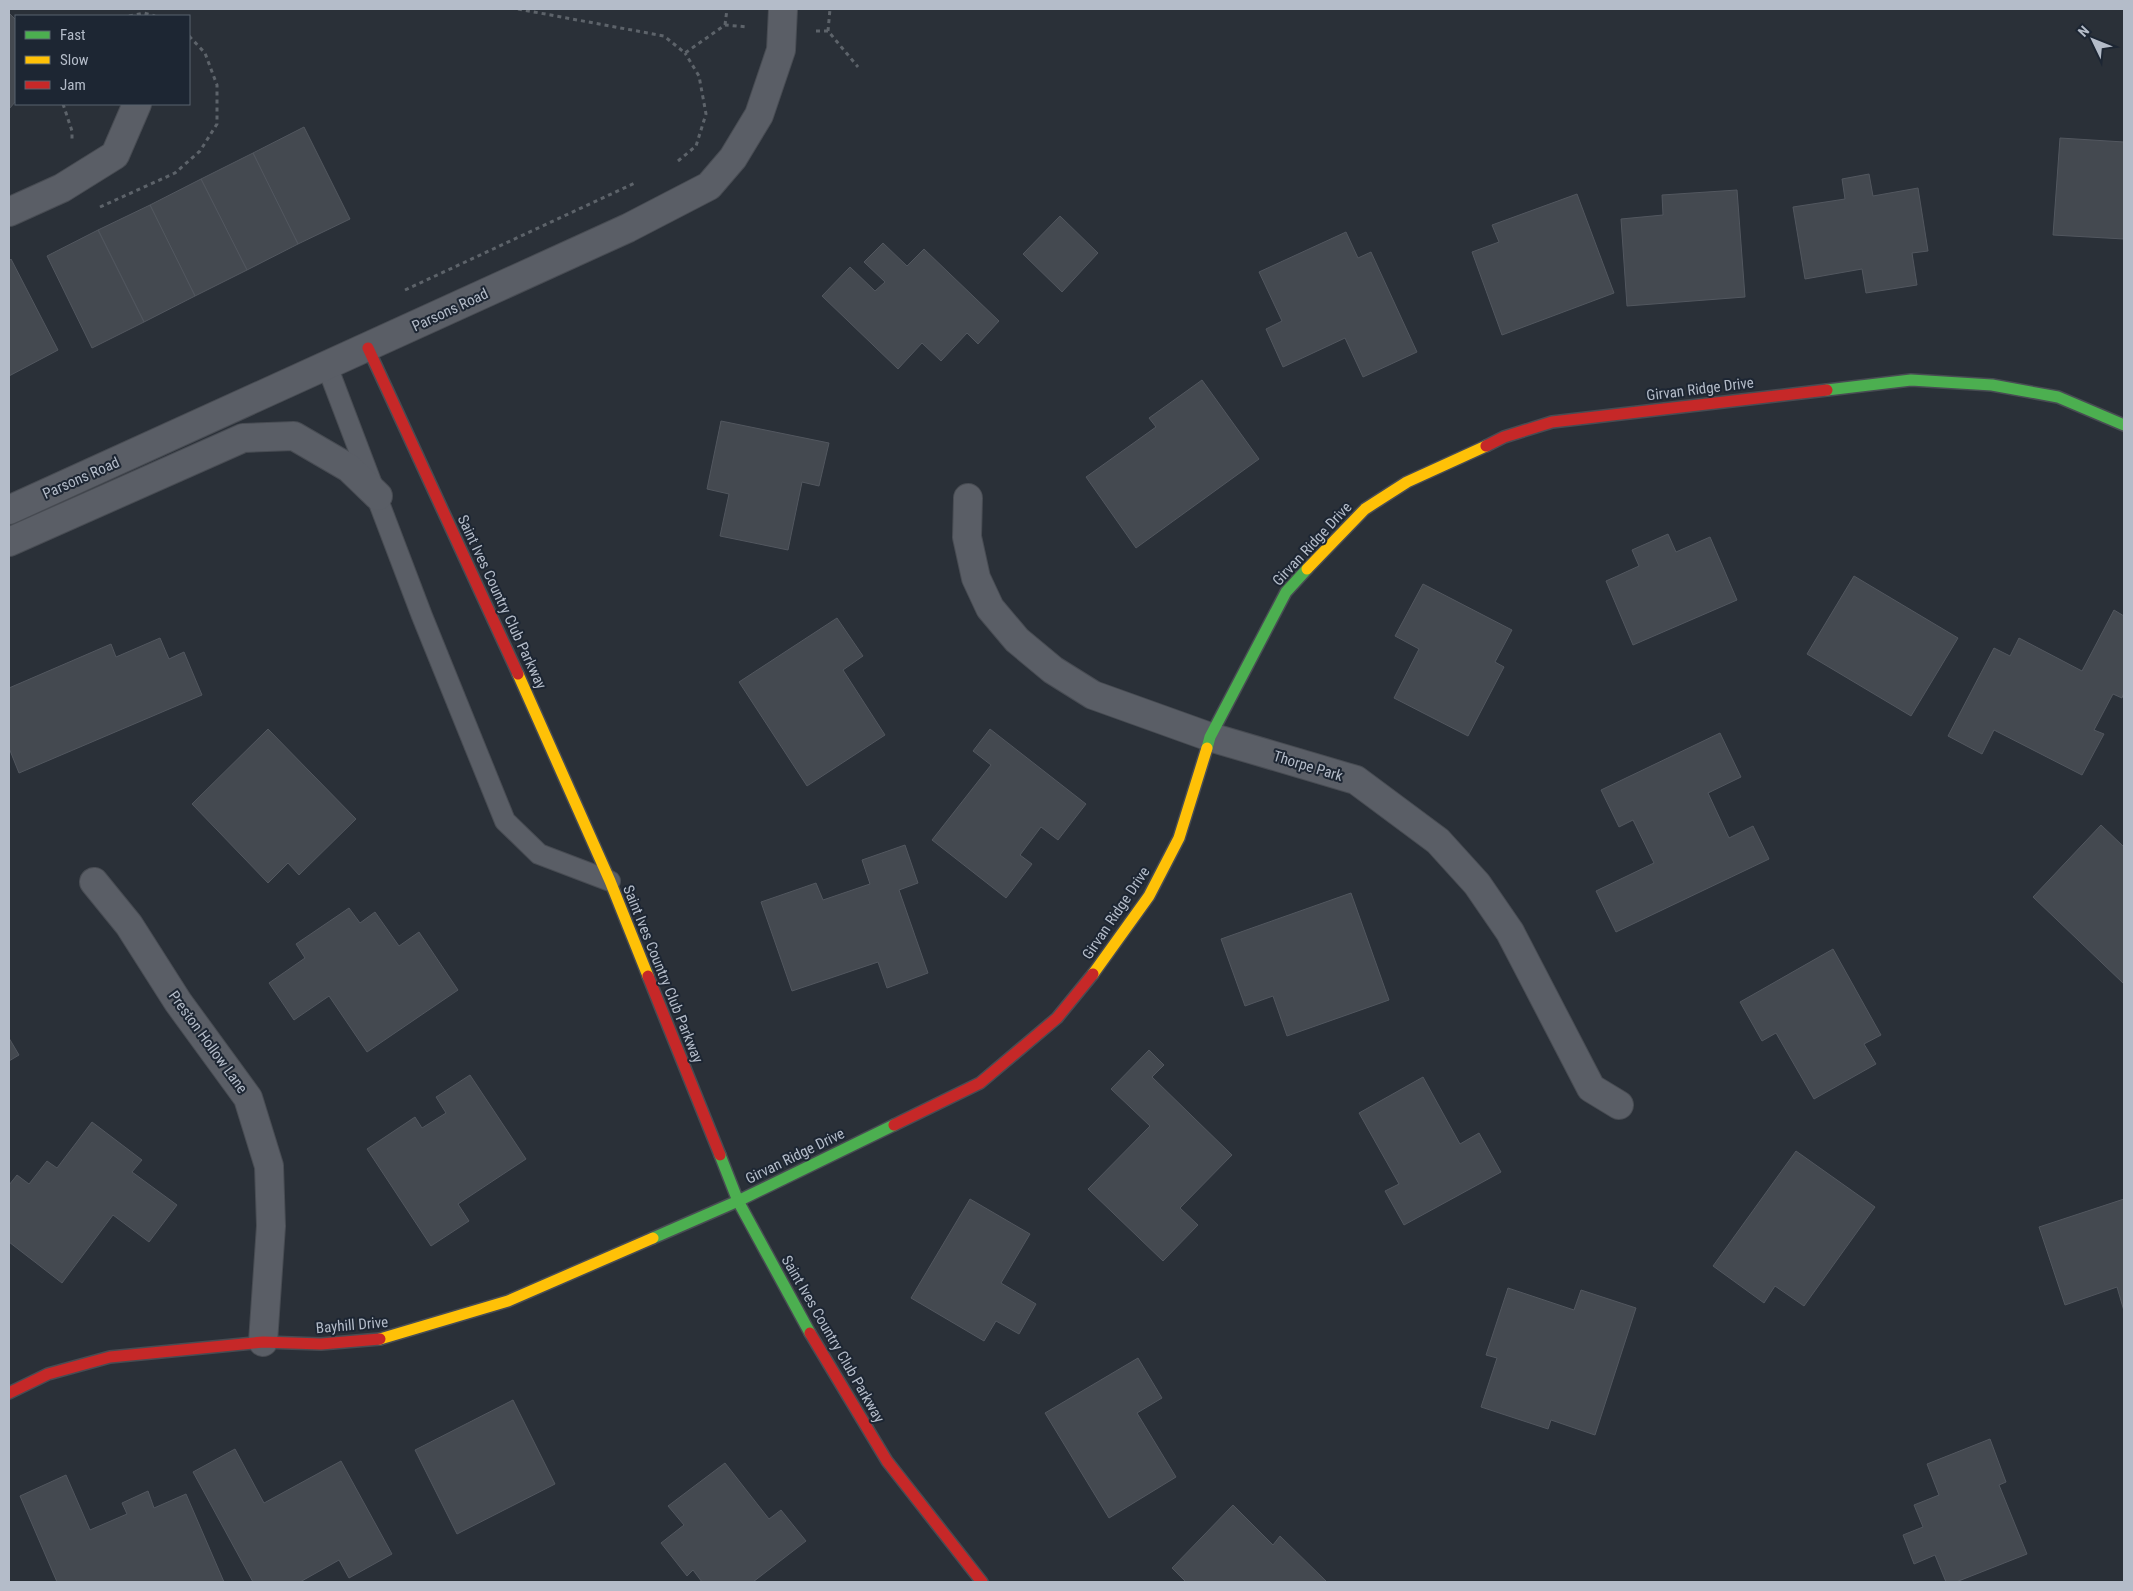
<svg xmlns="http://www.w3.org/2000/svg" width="2133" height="1591" font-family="'Roboto Condensed',sans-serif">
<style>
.building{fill:#444950;stroke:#52575f}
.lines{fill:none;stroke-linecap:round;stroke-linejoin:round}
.lane-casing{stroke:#484c53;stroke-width:22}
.street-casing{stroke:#484c53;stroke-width:30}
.fast-casing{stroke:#484c53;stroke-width:14}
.slow-casing{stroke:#484c53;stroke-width:14}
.jam-casing{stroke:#484c53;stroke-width:14}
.path{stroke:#5d636a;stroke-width:3;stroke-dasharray:4 4;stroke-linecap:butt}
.lane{stroke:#5a5e66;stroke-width:20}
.street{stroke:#5a5e66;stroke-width:28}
.fast{stroke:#4caf50;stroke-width:11}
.slow{stroke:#ffc107;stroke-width:11}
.jam{stroke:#c62828;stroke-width:11}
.labels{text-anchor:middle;stroke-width:4;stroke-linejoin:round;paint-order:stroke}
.street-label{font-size:15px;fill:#b4bcc9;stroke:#1d2633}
</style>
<rect width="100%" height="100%" fill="#2a3038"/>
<g class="building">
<path d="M9,13L16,20V101L9,109Z"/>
<path d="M304,127L350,219L298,244L253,153Z"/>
<path d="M2060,138L2124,142V239L2053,235Z"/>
<path d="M253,153L298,244L247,270L201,179Z"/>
<path d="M1869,174L1873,196L1918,188L1928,251L1912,253L1917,285L1866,293L1862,269L1805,279L1793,207L1845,199L1842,179Z"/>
<path d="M201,179L247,270L195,296L150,205Z"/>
<path d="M1737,190L1745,297L1627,306L1621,219L1663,215L1662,195Z"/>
<path d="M1577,194L1614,293L1502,335L1472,252L1499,242L1492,225Z"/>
<path d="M150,205L195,296L144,322L98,230Z"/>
<path d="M1060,216L1098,253L1062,292L1023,254Z"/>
<path d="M98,230L144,322L92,348L47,256Z"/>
<path d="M1346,232L1358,258L1371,252L1417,352L1363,377L1345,338L1283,367L1266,329L1282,321L1259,272Z"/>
<path d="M883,243L907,266L924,249L999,321L978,344L967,333L941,361L922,343L898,369L822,296L850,267L875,291L885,282L864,262Z"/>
<path d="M11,259L58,350L9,376V261Z"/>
<path d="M1202,380L1259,459L1136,548L1086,477L1156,427L1149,418Z"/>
<path d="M721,421L829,443L819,486L802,482L788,550L720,536L729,494L707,489Z"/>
<path d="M1668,534L1676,552L1710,537L1737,600L1633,645L1606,581L1639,566L1632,550Z"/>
<path d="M1854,576L1958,638L1911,716L1807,654Z"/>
<path d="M1423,584L1512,630L1495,662L1504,667L1468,736L1394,698L1419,649L1395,636Z"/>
<path d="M2114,610L2124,616V692L2122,698L2113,694L2094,730L2104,734L2082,775L1994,730L1982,754L1948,736L1994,648L2010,656L2019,638L2082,671Z"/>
<path d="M837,618L863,656L843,670L885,735L807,786L739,682Z"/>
<path d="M160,638L169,659L184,652L202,695L19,773L9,748V688L111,644L116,657Z"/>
<path d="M268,729L356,819L299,875L288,863L268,883L192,804Z"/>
<path d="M990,729L1086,804L1058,840L1041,827L1020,855L1032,864L1006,898L932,840L991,765L973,751Z"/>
<path d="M1720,733L1741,777L1708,793L1729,838L1753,826L1769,859L1616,932L1596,891L1654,863L1633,820L1619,827L1601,790Z"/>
<path d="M2101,825L2124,847V984L2033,897Z"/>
<path d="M905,845L918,883L899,890L928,973L887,988L878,962L792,991L761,902L816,883L823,900L870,884L862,860Z"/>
<path d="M1351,893L1389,1000L1287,1036L1273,996L1245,1006L1221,939Z"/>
<path d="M349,908L360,923L375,912L399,946L419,932L458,990L367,1052L329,996L294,1020L269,983L305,958L296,944Z"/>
<path d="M1833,949L1881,1035L1864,1044L1876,1064L1814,1099L1776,1033L1762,1041L1740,1002Z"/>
<path d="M9,1038L19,1055L9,1061Z"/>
<path d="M1149,1050L1164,1065L1152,1077L1232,1155L1180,1208L1198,1225L1163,1261L1088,1189L1150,1126L1111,1089Z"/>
<path d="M470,1075L526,1159L458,1204L469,1221L431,1246L367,1149L415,1117L422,1128L446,1113L436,1097Z"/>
<path d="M1423,1077L1460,1144L1479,1133L1501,1172L1404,1225L1385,1191L1399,1184L1359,1113Z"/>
<path d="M92,1122L142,1160L132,1172L177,1205L149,1242L113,1215L62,1283L9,1242V1185L17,1175L29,1184L47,1161L57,1168Z"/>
<path d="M1796,1151L1875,1207L1804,1306L1775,1286L1764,1303L1713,1266Z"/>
<path d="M970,1199L1030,1234L1001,1283L1036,1304L1019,1334L996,1321L984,1341L911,1298Z"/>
<path d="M2124,1199V1311L2117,1287L2065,1305L2039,1227Z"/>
<path d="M1508,1288L1574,1310L1581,1290L1636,1308L1595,1435L1551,1420L1548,1429L1481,1407L1497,1358L1486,1355Z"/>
<path d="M1138,1358L1162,1398L1137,1413L1176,1477L1109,1518L1045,1413Z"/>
<path d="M513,1400L555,1484L457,1534L415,1450Z"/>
<path d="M1990,1439L2006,1482L1999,1485L2027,1554L1956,1582H1946L1935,1555L1914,1564L1903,1535L1923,1527L1914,1505L1939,1495L1927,1464Z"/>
<path d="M235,1449L264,1503L341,1461L392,1554L349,1578L339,1560L300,1582H253L193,1472Z"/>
<path d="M725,1463L769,1519L781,1510L806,1541L753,1582H702L693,1570L687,1576L661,1543L684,1525L668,1506Z"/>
<path d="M66,1475L90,1530L127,1514L122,1503L148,1491L154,1508L186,1494L224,1582H57L20,1496Z"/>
<path d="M1233,1505L1273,1545L1280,1536L1327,1582H1186L1172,1568Z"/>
</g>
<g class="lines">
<defs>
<path id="lane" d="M327,366L422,616L505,821L539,854L610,881"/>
<g id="street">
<path d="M9,212L62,188L115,155L137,104"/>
<path d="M968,498L967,537L976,578L990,608L1017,640L1053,670L1093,695L1210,737L1356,780L1438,841L1477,884L1510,932L1591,1088L1619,1105"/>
<path d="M9,510L628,228L709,186L733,158L759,115L781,50L783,9"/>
<path d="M9,542L243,438L294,436L349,468L378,496"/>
<path d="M94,882L129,925L178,1002L248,1098L269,1166L271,1226L263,1342"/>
</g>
<g id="fast">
<path d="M1827,390L1911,380L1992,385L2058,397L2124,425"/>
<path d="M1207,748L1210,737L1286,592L1307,569"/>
<path d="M720,1155L738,1201L810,1333"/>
<path d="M653,1238L738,1201L894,1125"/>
</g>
<g id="slow">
<path d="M1307,569L1365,509L1407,482L1486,446"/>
<path d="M518,674L610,881L648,976"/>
<path d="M1093,974L1149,896L1179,838L1207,748"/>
<path d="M380,1339L508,1301L653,1238"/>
</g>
<g id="jam">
<path d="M368,348L518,674"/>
<path d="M1486,446L1504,437L1552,422L1827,390"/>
<path d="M648,976L720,1155"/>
<path d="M894,1125L980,1083L1057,1018L1093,974"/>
<path d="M810,1333L887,1461L982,1582"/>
<path d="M9,1393L48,1374L110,1357L263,1342L321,1344L380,1339"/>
</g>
</defs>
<use href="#lane" class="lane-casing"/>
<use href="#street" class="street-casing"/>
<use href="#fast" class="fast-casing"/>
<use href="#slow" class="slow-casing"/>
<use href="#jam" class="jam-casing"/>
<g class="path">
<path d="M518,9L664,36L685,53L725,25L748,27"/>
<path d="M129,16L144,13L155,16"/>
<path d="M725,25L727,9"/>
<path d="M816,31H828L858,67"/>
<path d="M828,31L830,9"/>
<path d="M63,104L72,131V142"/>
<path d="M678,161L696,146L706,114L699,76L685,53"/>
<path d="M100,207L175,173L200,151L217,124V85L205,53L189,36"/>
<path d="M405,290L637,182"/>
</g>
<use href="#lane" class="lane"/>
<use href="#street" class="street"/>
<use href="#fast" class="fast"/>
<use href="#slow" class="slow"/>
<use href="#jam" class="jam"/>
</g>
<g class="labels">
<g class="street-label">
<text transform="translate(450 310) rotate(-25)" y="5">Parsons Road</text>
<text transform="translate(1700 389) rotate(-7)" y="5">Girvan Ridge Drive</text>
<text transform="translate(81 478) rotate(-24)" y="5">Parsons Road</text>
<text transform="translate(1312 544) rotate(-47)" y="5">Girvan Ridge Drive</text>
<text transform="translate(502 602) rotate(65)" y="5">Saint Ives Country Club Parkway</text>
<text transform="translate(1308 766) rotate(17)" y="5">Thorpe Park</text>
<text transform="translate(1116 913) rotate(-56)" y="5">Girvan Ridge Drive</text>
<text transform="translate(663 974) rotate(68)" y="5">Saint Ives Country Club Parkway</text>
<text transform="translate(208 1042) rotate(54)" y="5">Preston Hollow Lane</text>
<text transform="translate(795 1156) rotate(-26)" y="5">Girvan Ridge Drive</text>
<text transform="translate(352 1325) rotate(-5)" y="5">Bayhill Drive</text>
<text transform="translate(833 1339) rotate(60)" y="5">Saint Ives Country Club Parkway</text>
</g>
</g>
<rect width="2133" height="1591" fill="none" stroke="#b4bcc9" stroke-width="20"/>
<rect x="15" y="15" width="175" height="90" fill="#1d2633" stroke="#59626f"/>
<rect x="25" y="31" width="25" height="8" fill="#4caf50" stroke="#59626f"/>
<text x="60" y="40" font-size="15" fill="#b4bcc9">Fast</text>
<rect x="25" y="56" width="25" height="8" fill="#ffc107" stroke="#59626f"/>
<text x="60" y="65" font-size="15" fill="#b4bcc9">Slow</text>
<rect x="25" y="81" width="25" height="8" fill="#c62828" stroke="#59626f"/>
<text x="60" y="90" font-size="15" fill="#b4bcc9">Jam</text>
<g transform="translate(2093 40) rotate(313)" stroke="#1d2633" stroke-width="4" paint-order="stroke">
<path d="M0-4L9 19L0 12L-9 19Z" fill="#b4bcc9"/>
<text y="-8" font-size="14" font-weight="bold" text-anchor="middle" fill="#b4bcc9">N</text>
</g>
</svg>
